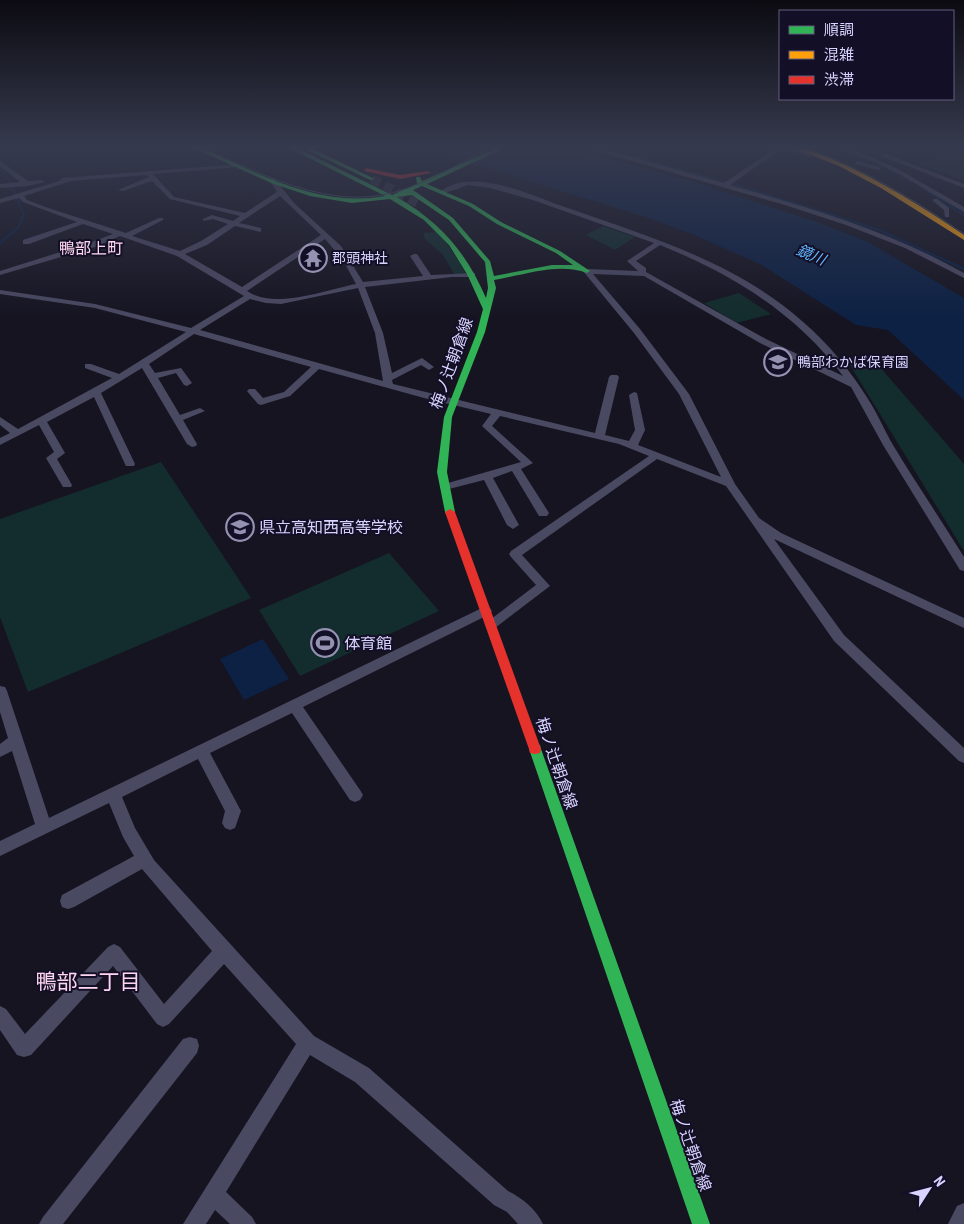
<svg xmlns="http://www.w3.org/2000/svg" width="964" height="1224" font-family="'Roboto Condensed','Noto Sans JP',sans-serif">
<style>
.green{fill:#132c2d}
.water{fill:#0d2144}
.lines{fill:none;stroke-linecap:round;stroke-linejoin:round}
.stream{stroke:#0d2144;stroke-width:2.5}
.secondary-tunnel{stroke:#333142;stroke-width:9;stroke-dasharray:9 5;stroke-linecap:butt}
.street{fill:#4a4962;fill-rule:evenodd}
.fast{fill:#30b455;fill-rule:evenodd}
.slow{fill:#ff9f0a;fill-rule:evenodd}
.jam{fill:#e5322d;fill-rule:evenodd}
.tram{stroke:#43596b;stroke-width:1}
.labels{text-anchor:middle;stroke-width:4;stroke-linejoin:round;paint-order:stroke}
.far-poi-label{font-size:14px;fill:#d9d4ff;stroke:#130f26;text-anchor:start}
.far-water-label{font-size:15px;font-style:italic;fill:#62b6ff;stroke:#130f26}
.far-quarter-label{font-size:16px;fill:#ffd6f0;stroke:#130f26}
.street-label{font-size:16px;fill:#d9d4ff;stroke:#130f26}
.poi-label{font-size:16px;fill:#d9d4ff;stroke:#130f26;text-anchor:start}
.near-neighbourhood-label{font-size:21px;fill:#ffd6f0;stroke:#130f26}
</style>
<rect width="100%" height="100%" fill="#161421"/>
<g class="green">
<path d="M958,153L964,155V181L920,164Z"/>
<path d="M603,226L635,237L615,250L586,235Z"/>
<path d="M436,232L445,241L467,274H454L443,255L425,239L423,233Z"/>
<path d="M739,293L771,314L737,323L704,303Z"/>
<path d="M845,357L873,359L964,464V551Z"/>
<path d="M161,462L251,598L28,692L0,617V519Z"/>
<path d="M389,553L439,611L300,676L259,610Z"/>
</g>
<g class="water">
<path d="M422,148H569L691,181L817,222L866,241L964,298V400L888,330L856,325L760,264L692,234L646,217Z"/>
<path d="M263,639L289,679L244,700L220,659Z"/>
</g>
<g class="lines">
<g class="stream">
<path d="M837,148L866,159"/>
<path d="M612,151L730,183L879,230L964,269"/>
<path d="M881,165L913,182"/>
<path d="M0,167L10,182L24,215L18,228L0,243"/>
<path d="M920,186L964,215"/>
</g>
<path class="secondary-tunnel" d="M372,179L419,204"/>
<g class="street">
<path d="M586,148H597L626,155L724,183L776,148H783L730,185C811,208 890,231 964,273V278L905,248L846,225L785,205Z"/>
<path d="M783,148C793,148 805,154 814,151L817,153L809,157Z"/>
<path d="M841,148H849L898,169L964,207V212L894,171Z"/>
<path d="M883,153L964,184V188L881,156Z"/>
<path d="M0,161L28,181L42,180L45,182L28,186L0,188V184L20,182L0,166Z"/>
<path d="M857,161L880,167L881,168L878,170L855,164Z"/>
<path d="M240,164L238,167L153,174L174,197L245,213L277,192L269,179L274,178L294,203L341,246L363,282L423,276L410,256L414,254H417L431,275L475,273V277H452L365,287L383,333L392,373L422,358L434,367L429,370L421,365L392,380L393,384L595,433L609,377L611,375H617L619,377L605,435L629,441L635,430L629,395L634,392L637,393L645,430L638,445L721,477L679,394L634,333L583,271L587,269L638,271L627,261L654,243L533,200L490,188L468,185L445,193L440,192C470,167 527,193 559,205C644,235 733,260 802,321C828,343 850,370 868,399C878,414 884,430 893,445C916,483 941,520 964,557V571L960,570L883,445L851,387L760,343L644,276L593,274L640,329L689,394L735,484L759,518L781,533L964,618V628L774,539L844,635L964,748V763L959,761L834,641L726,486L657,459L522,555L550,586L495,628H487L485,625L487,622L536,585L511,557L509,554L511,551L649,456L619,444L500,416L492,426L533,463L521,469L549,513L547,516H539L512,471L493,478L519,525L513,529L507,525L484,480L445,490L440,487L441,485L521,462L482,426L491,414L424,398L319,369L290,396L261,405L258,404L247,391L249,389H255L263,398L284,392L311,367L194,334L149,364L155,373L181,368L192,383L187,386L184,385L176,373L158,378L180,415L200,408L205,411L183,420L197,444L196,446L192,447L187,444L142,368L101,393L135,464L134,466H126L125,464L94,397L47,422L65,453L57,459L72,485L71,487H63L46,458L54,452L39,425L0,445V438L10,433L0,425V417L18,429L112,378L85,368V364H91L119,374L186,332L95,308L0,294V290L95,304L191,328L244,296L177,256L120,236L95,247L0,275V271L89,243L113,234L83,224L29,244H23V240L77,222L23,202L19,198L0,203V199L59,181L62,178ZM146,175L149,177L118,190L123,191L152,181L170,199L240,216L233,221L212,215L203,219V221L213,219L228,224L201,241L180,251L132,236L163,220V218H159L126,233L48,208L27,200L24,196L71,181ZM280,196L321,235L242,287L185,254L207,245L235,226L261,232V228L239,223ZM325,239L343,260L356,284C326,290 274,310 247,291ZM660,245C732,274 796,313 843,376L766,339L646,272V268L636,261ZM358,288L375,333L383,381L200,330L250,299L266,303L281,304Z"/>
<path d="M933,199H937L949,208V217H945L944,210L933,201Z"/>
<path d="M486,606L490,608L492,611L490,614L303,707L360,790L363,795L360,800L355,802L350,800L292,713L210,753L241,811L235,828L230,830L225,828L222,823L225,811L198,759L122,797L135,828L154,860L314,1036L369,1068L508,1191C522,1198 536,1209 543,1224H518L507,1212L494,1205L355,1082L310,1055L226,1192L252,1217L256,1224H230L215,1210L206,1224H183L296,1044L224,964L169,1024L163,1027L157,1024L113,966L31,1055L24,1057L17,1055L0,1030V1006L6,1009L25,1034L108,947L114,944L120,947L164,1004L212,951L142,869L74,907L68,909L62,907L60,901L62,895L134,856L123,837L109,803L0,856V841L35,824L12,751L0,757V744L8,738L0,712V686L5,687L7,691L49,818Z"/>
<path d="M190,1037L197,1039L199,1046L197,1053L63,1224H39L43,1217L183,1039Z"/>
<path d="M964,1203V1224H948L957,1206Z"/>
</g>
<g class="fast">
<path d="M194,148H202C259,174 320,208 385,196L289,148H297L392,195L417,184L416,177H420L422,181L497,148H505L427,184L473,204L501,222L560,251L590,271L587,273C559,262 524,275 494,280L496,288L485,332L452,417L447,472L455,512L454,514H446L445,512L437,472L444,417L477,332L483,309L467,274L449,245L424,220L390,199L352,203L310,196L271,183ZM422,186L469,206L497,224L556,253L573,265H552L494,276L490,261L453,218L413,190ZM412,195L449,220L485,262L488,288L486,298C466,252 441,223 397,197Z"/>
<path d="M303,148H311L375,179L370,180Z"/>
<path d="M535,744L540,745L541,749L710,1224H692L529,749L530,745Z"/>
</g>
<path class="slow" d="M793,148C807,148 821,155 834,160C880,180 923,207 964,235V240L881,188L839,166Z"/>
<g class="jam">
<path d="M366,168L400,175L428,171L431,173L400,179L364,171Z"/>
<path d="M450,509L455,512L541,749L540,753L535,754L530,753L529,749L445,512Z"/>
</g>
<g class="tram">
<path d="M202,148C264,174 330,212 399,191C431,181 460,163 489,148"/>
<path d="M805,148C863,168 913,199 964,234"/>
</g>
</g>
<linearGradient id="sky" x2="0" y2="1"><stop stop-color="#0c0b12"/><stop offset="0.46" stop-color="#363a4e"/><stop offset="1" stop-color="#363a4e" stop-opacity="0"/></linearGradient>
<rect width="964" height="319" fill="url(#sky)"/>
<defs>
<symbol id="temple-ring" viewBox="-11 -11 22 22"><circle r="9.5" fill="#130f26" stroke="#9591b1" stroke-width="1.5"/><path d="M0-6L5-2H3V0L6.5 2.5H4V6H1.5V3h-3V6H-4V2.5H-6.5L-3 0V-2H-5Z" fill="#9591b1"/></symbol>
<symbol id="school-ring" viewBox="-11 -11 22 22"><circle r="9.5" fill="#130f26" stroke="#9591b1" stroke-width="1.5"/><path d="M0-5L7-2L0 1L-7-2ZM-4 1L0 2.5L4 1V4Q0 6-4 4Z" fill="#9591b1"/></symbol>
<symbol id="stadium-ring" viewBox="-11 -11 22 22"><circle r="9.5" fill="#130f26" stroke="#9591b1" stroke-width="1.5"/><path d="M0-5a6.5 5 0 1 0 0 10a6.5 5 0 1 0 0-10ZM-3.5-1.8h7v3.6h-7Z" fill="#9591b1"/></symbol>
</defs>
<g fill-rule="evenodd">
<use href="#temple-ring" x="297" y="242" width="32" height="32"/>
<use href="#school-ring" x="762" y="346" width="32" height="32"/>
<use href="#school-ring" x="224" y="511" width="32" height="32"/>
<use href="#stadium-ring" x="309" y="627" width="32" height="32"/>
</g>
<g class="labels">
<g class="far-poi-label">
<text x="332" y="263">郡頭神社</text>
<text x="797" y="367">鴨部わかば保育園</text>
</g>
<g class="far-water-label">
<text transform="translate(811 255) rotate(23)" y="5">鏡川</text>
</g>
<g class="far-quarter-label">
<text x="91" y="254">鴨部上町</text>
</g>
<g class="street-label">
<text transform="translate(451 363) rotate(-70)" y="6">梅ノ辻朝倉線</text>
<text transform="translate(557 763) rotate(71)" y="6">梅ノ辻朝倉線</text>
<text transform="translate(691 1145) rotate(71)" y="6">梅ノ辻朝倉線</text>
</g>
<g class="poi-label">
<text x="259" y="533">県立高知西高等学校</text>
<text x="344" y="649">体育館</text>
</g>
<g class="near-neighbourhood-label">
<text x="88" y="989">鴨部二丁目</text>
</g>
</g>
<rect x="779" y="10" width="175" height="90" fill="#130f26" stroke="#625e7d"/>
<rect x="789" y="26" width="25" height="8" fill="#30b455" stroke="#625e7d"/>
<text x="824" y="35" font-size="15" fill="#d9d4ff">順調</text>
<rect x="789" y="51" width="25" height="8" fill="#ff9f0a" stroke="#625e7d"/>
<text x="824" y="60" font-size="15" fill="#d9d4ff">混雑</text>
<rect x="789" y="76" width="25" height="8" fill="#e5322d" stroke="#625e7d"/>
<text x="824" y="85" font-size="15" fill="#d9d4ff">渋滞</text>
<g transform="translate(929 1189) rotate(54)" stroke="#130f26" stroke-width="4" paint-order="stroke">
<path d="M0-4L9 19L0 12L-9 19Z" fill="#d9d4ff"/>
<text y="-8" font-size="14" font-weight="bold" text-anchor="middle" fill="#d9d4ff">N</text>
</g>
</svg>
